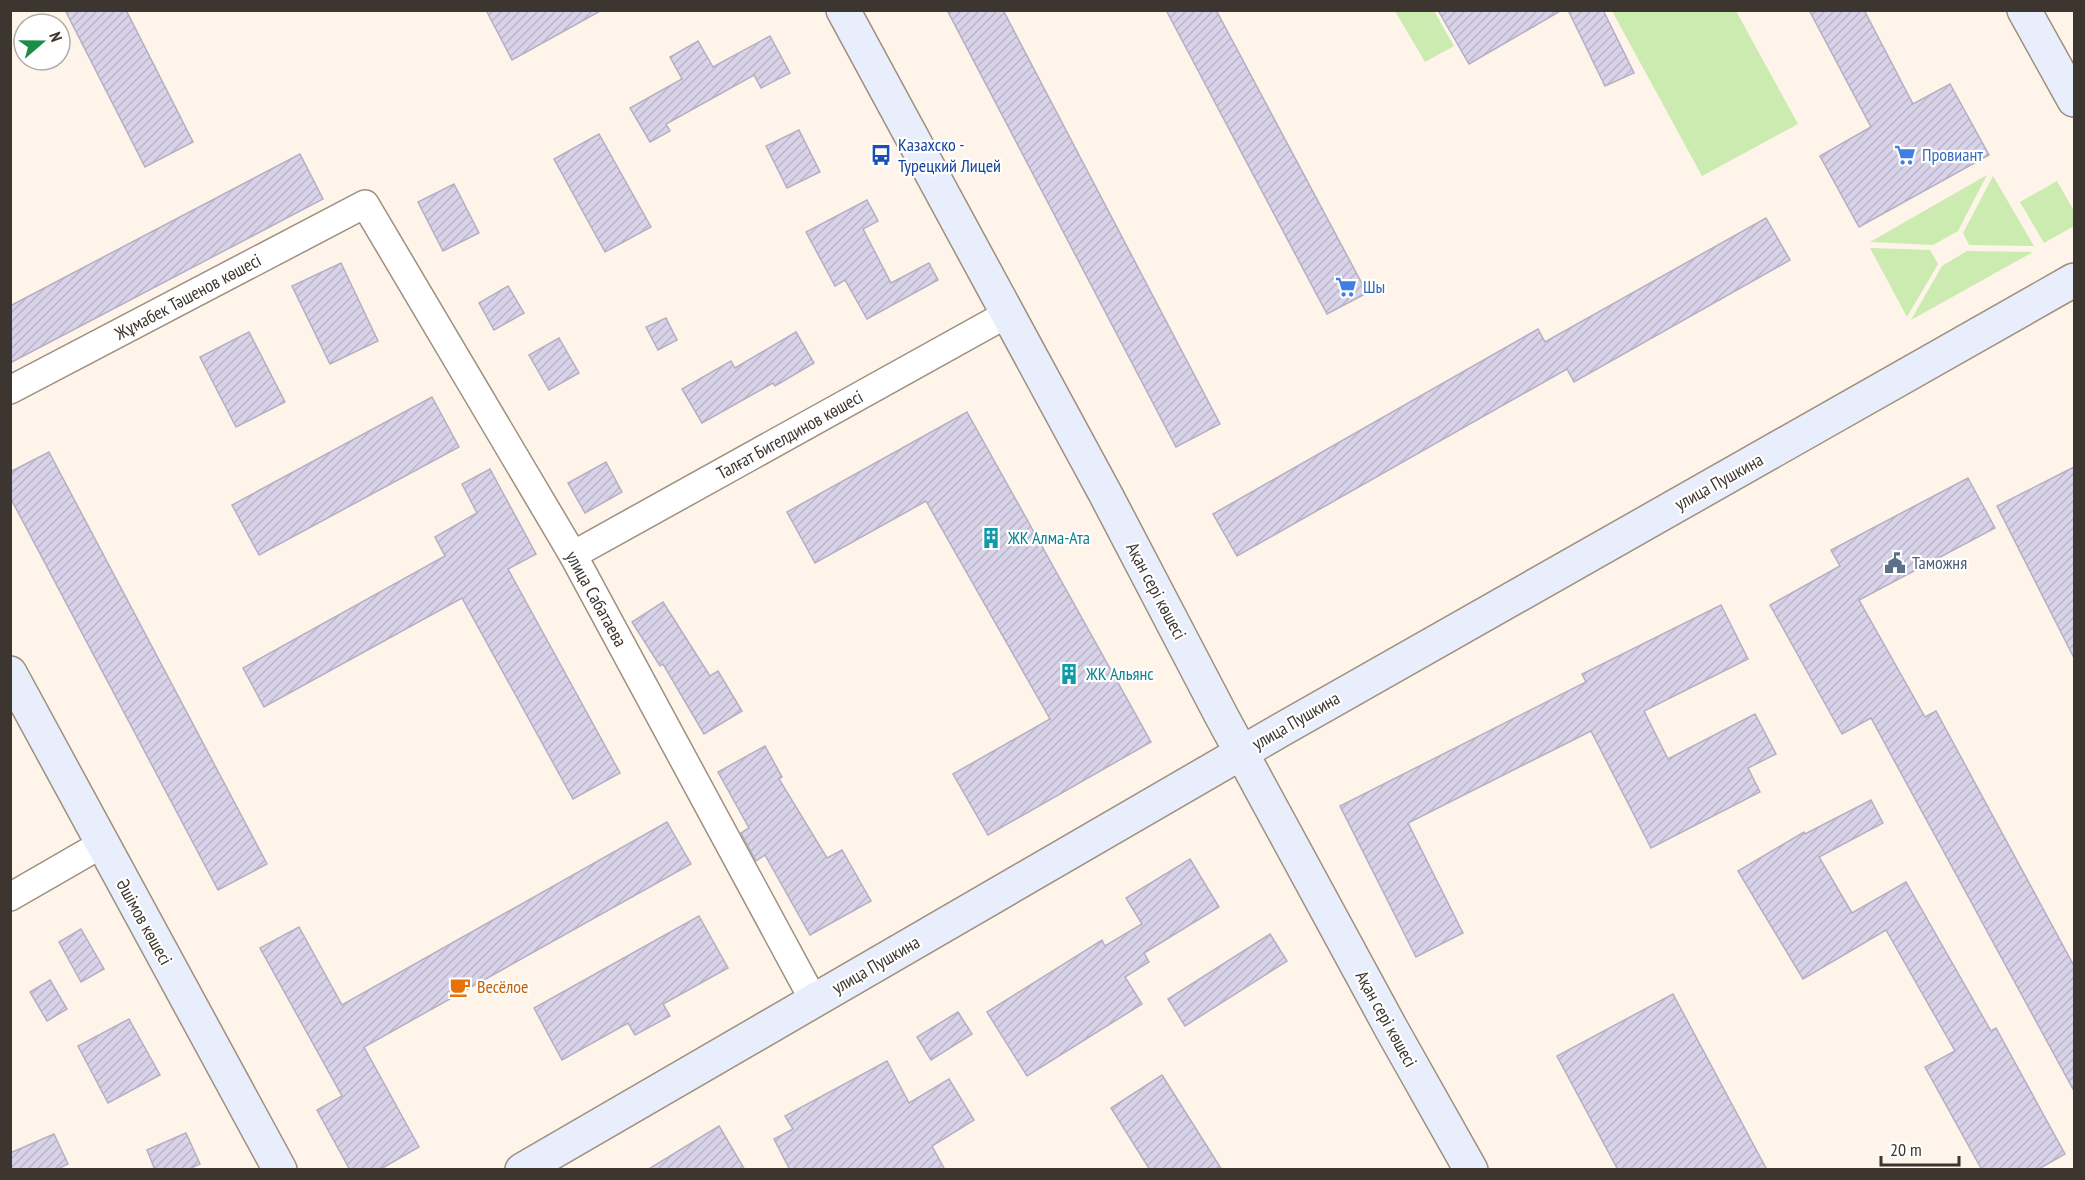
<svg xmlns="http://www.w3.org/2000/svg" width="2085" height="1180" font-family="'PT Sans Narrow',sans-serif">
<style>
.grass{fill:#cbebb0}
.building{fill:url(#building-hatch);stroke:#b4afc3;stroke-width:1.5}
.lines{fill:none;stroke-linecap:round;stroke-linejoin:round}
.street-casing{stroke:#9e8f7f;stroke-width:30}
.secondary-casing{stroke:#9e8f7f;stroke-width:36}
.street{stroke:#fff;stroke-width:27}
.secondary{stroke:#e8eefb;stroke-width:33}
.labels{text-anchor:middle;stroke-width:4.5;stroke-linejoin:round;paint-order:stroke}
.transit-label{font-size:18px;fill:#164399;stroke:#fff;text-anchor:start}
.shop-label{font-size:18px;fill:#366cbe;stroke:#fff;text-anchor:start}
.street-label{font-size:18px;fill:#3d3630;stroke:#fff}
.culture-label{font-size:18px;fill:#0d838f;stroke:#fff;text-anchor:start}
.service-label{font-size:18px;fill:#4e5e75;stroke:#fff;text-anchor:start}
.food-label{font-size:18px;fill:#c56008;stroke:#fff;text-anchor:start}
</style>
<defs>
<pattern id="building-hatch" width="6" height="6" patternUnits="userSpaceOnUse" patternTransform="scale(1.5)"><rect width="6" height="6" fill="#d8d3e8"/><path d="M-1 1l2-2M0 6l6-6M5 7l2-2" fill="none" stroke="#bab6c7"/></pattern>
</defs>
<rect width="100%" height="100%" fill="#fef4ea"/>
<g class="grass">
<path d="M1395,11H1434L1454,46L1425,62Z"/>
<path d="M1612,11H1736L1798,124L1702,176Z"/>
<path d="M1987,175L1958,231L1933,245L1870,242Z"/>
<path d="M1993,176L2034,246L1969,245L1963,233Z"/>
<path d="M2057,181L2074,211V226L2044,243L2020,202Z"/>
<path d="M1870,248L1930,250L1938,264L1907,317Z"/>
<path d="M1967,251L2033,252L1911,320L1942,266Z"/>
</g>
<g class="building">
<path d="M65,10H126L193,142L145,167Z"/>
<path d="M486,10H602L512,60Z"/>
<path d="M947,10H1003L1220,424L1176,447Z"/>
<path d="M1166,10H1216L1367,293L1327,314Z"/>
<path d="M1438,10H1562L1469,64Z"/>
<path d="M1568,10H1603L1634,73L1605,86Z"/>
<path d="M1809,10H1864L1913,104L1950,84L1989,155L1859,227L1820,156L1871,127Z"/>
<path d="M770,36L790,73L761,88L754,75L666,124L670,131L650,142L630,108L682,79L670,57L698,41L713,67Z"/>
<path d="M799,130L820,172L787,188L766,146Z"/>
<path d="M599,134L651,227L605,252L554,159Z"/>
<path d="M300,154L323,199L10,363V306Z"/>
<path d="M454,184L479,233L443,251L418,202Z"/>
<path d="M867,200L878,221L863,229L891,283L929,263L938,280L867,319L845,280L835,286L806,232Z"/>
<path d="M1766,218L1790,260L1574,382L1567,369L1237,556L1213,514L1538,329L1545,342Z"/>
<path d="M341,263L378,341L330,364L292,286Z"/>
<path d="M508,286L524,313L494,330L479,303Z"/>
<path d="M666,318L677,340L658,350L646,327Z"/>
<path d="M249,332L285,402L236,427L200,357Z"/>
<path d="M796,332L814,363L775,386L773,383L702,423L682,389L731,361L735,368Z"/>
<path d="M559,338L579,373L549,390L529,355Z"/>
<path d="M432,397L459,447L259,555L232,505Z"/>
<path d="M967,412L1151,742L988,835L953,774L1050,719L926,501L815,563L787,512Z"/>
<path d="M49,452L267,864L218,890L10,497V472Z"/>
<path d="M606,462L622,492L585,513L568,483Z"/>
<path d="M2074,467V658L1997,506Z"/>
<path d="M490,469L536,554L508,569L620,773L573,799L462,598L264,707L243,668L445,556L435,537L477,513L462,484Z"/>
<path d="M1968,478L1995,528L1859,600L1925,717L1936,711L2074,966V1091L1871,718L1842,734L1770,605L1840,566L1831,550Z"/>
<path d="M663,602L710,676L718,671L742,711L704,734L663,664L660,666L632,622Z"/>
<path d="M1721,605L1748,659L1644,711L1668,759L1755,714L1776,754L1748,768L1760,792L1651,848L1591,731L1408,823L1463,933L1416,957L1340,806L1586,682L1582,674Z"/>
<path d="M765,746L782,777L779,779L827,858L842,850L871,901L810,935L765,855L756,861L741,833L749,828L718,772Z"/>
<path d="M1871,800L1883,823L1819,857L1852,913L1906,882L1991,1031L1996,1028L2065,1154L2037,1170H1982L1925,1067L1955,1051L1886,930L1803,979L1738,871L1804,832L1805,834Z"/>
<path d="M667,822L691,864L364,1047L419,1147L379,1170H350L317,1110L342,1096L260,948L299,927L342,1005Z"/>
<path d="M1190,859L1219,907L1144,953L1149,962L1125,977L1142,1004L1027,1076L987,1012L1102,940L1105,946L1142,924L1126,898Z"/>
<path d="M699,916L728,968L663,1004L670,1016L635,1035L628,1023L562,1060L534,1008Z"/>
<path d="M81,929L104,969L81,982L59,942Z"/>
<path d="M1270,934L1287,961L1185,1026L1168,999Z"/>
<path d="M50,980L67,1009L47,1021L30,992Z"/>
<path d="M1673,994L1767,1170H1618L1557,1056Z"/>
<path d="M958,1012L972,1034L931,1060L917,1037Z"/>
<path d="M129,1019L160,1075L108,1103L78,1046Z"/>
<path d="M887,1061L909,1103L949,1079L974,1120L932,1146L945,1170H790L774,1139L793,1129L785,1116Z"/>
<path d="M1162,1075L1222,1170H1150L1111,1108Z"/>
<path d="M719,1126L745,1170H647Z"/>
<path d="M186,1133L200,1164L187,1170H155L147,1150Z"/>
<path d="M54,1134L68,1164L56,1170H10V1153Z"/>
</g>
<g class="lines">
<defs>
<g id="street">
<path d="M10,390L365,204L573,555L814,1001"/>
<path d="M573,555L1007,314"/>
<path d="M10,897L102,844"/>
</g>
<g id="secondary">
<path d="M843,10L1106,495L1222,717L1392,1030L1471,1170"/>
<path d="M2024,10L2074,100"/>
<path d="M10,673L280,1170"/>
<path d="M522,1170L1279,731L2074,280"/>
</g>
</defs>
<use href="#street" class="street-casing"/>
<use href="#secondary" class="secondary-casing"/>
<use href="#street" class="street"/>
<use href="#secondary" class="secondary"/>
</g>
<defs>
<symbol id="bus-bare" viewBox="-9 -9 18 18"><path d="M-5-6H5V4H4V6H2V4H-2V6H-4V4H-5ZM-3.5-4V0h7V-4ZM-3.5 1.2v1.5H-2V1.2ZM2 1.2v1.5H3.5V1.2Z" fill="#1a4fb4" stroke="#fff" stroke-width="2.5" paint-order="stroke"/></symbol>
<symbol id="supermarket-bare" viewBox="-9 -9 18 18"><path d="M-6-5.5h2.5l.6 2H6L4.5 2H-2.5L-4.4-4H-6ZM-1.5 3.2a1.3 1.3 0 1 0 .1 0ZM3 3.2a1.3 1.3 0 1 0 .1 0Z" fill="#3f7fe0" stroke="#fff" stroke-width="2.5" paint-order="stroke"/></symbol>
<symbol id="building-bare" viewBox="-9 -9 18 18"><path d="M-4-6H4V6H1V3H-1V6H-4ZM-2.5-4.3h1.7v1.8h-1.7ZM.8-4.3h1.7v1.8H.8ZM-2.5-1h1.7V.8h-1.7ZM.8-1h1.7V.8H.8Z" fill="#0f9aa8" stroke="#fff" stroke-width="2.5" paint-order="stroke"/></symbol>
<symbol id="civic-bare" viewBox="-9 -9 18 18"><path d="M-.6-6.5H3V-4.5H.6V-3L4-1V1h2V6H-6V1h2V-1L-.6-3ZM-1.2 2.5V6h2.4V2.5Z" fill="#5c6f8a" stroke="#fff" stroke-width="2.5" paint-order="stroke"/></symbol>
<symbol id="cafe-bare" viewBox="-9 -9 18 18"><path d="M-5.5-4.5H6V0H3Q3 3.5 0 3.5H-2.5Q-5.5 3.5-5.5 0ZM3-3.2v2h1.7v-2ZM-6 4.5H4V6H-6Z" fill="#e8710a" stroke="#fff" stroke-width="2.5" paint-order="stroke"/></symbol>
</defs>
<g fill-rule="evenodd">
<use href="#bus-bare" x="866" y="140" width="30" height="30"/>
<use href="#supermarket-bare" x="1890" y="140" width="30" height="30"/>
<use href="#supermarket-bare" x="1331" y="272" width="30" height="30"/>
<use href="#building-bare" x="976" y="523" width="30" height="30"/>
<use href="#civic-bare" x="1880" y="548" width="30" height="30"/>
<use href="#building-bare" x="1054" y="659" width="30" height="30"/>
<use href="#cafe-bare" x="445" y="972" width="30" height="30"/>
</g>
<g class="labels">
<g class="transit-label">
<text x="898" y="151">Казахско -<tspan x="898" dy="21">Турецкий Лицей</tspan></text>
</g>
<g class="shop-label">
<text x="1922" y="161">Провиант</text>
<text x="1363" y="293">Шы</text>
</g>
<g class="street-label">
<text transform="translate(188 297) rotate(-28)" y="6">Жұмабек Тәшенов көшесі</text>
<text transform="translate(790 435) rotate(-29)" y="6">Талғат Бигелдинов көшесі</text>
<text transform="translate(1719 482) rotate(-29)" y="6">улица Пушкина</text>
<text transform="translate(1156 591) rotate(62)" y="6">Ақан сері көшесі</text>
<text transform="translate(596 599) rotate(61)" y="6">улица Сабатаева</text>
<text transform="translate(1296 721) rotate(-30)" y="6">улица Пушкина</text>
<text transform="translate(144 922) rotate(61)" y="6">Әшімов көшесі</text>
<text transform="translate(876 965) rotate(-30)" y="6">улица Пушкина</text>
<text transform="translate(1386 1019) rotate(61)" y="6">Ақан сері көшесі</text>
</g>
<g class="culture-label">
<text x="1008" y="544">ЖК Алма-Ата</text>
<text x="1086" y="680">ЖК Альянс</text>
</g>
<g class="service-label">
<text x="1912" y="569">Таможня</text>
</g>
<g class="food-label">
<text x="477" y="993">Весёлое</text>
</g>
</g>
<rect width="2085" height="1180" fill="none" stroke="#3d3630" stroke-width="24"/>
<g transform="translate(42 42) rotate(70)"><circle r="28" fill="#ffffff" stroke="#b1afac" stroke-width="1.5"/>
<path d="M0-4.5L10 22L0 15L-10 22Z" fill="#1a8d46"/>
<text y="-9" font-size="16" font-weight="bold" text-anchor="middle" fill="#3d3630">N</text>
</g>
<path d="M1881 1156v9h78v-9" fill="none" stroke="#3d3630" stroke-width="3"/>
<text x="1890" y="1156" font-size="18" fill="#3d3630" stroke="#ffffff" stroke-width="4.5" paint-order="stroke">20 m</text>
</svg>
